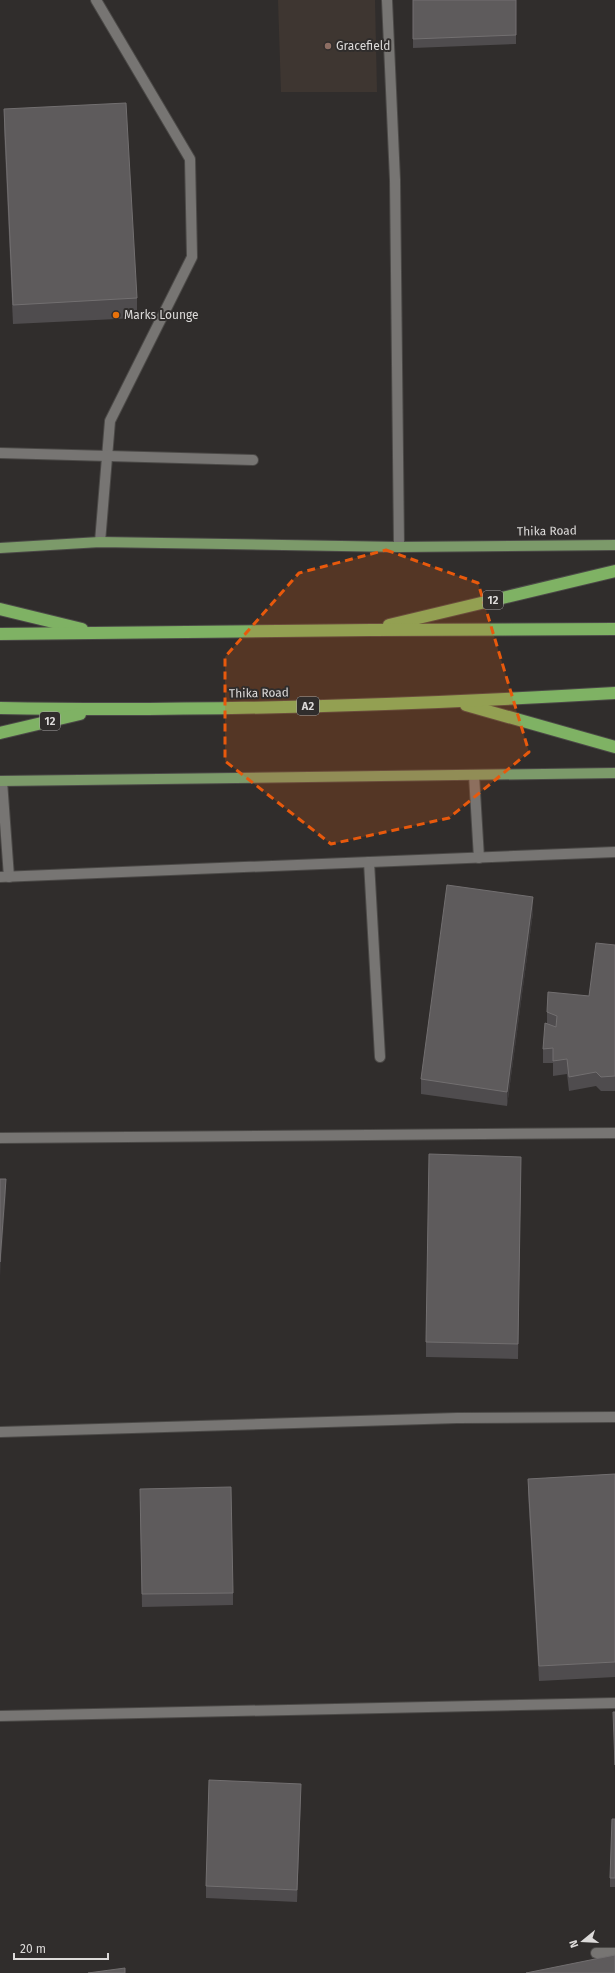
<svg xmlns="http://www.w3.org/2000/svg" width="615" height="1973" font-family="'Fira Sans',sans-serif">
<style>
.built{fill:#3e3631}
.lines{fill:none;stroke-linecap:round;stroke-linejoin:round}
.lane-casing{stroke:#4b4947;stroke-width:12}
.street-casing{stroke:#4b4947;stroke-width:12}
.primary-casing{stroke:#4b4947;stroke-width:12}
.highway-casing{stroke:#4b4947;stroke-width:14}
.lane{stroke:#777573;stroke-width:10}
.street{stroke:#777573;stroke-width:10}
.primary{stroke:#7c9a6a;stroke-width:10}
.highway{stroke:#7fb264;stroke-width:12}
.wall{fill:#4f4c4e}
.shaded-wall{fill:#3c393a}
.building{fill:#5e5b5c;stroke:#726f70}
.marked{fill:#e8590c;fill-opacity:0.2;stroke:#e8590c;stroke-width:3;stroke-dasharray:8 5;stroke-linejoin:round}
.education-dot{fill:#8d6e63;stroke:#302d2c;stroke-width:1.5}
.food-dot{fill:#e8710a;stroke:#302d2c;stroke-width:1.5}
.labels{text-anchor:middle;stroke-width:4;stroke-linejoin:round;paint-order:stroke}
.shield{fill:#302d2c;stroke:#a8a6a5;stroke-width:1}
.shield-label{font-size:11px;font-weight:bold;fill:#dcdad9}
.poi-label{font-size:12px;fill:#dcdad9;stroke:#302d2c;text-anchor:start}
.street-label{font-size:12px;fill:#dcdad9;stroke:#302d2c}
</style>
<rect width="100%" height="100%" fill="#302d2c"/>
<path class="built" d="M278,0H375L377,92H281Z"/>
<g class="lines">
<defs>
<g id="lane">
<path d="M96,0L190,159L192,257L110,421L100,542"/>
<path d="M0,453L253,460"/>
<path d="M474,775L479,858"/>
<path d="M2,781L9,877"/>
<path d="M369,862L380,1057"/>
<path d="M0,877L615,852"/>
</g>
<g id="street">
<path d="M387,0L395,180L399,547"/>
<path d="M0,1138L615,1133"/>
<path d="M0,1432L457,1418L615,1417"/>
<path d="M0,1716L615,1703"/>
<path d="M596,1953H615"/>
</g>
<g id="primary">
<path d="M0,548L100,542L399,547L615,545"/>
<path d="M0,781L615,773"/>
</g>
<g id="highway">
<path d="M0,609L82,629"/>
<path d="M389,625L615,571"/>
<path d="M0,634L371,630L615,629"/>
<path d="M466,705L615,747"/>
<path d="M0,708C205,712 410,705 615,693"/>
<path d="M0,733L80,714"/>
</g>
</defs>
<use href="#lane" class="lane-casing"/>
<use href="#street" class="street-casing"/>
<use href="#primary" class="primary-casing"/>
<use href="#highway" class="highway-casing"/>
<use href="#lane" class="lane"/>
<use href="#street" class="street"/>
<use href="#primary" class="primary"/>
<use href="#highway" class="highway"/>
</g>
<g class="wall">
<path d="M413,0H516V44L413,48Z"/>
<path d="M4,109L137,298V318L13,324L4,129Z"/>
<path d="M533,912L507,1106L421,1094V1079Z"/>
<path d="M615,945V1091H601L596,1086L569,1091L567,1074L553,1076V1063H543V1049L547,1024V1012L589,996Z"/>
<path d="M521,1157L518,1359L426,1357V1342Z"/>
<path d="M615,1474V1677L539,1681L528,1493V1479Z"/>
<path d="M140,1501L233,1593V1605L142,1607Z"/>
<path d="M301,1796L297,1902L206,1898V1886Z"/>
<path d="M615,1819V1887H610V1878Z"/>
</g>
<g class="shaded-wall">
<path d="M533,897V912L507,1106V1092Z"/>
<path d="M6,1179V1194L0,1277V1262Z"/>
<path d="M301,1784V1796L297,1902V1890Z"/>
</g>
<g class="building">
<path d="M413,0H516V35L413,39Z"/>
<path d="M126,103L137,298L13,305L4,109Z"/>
<path d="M447,885L533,897L507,1092L421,1079Z"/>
<path d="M596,943L615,945V1076L601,1077L596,1072L569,1077L567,1059L553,1061V1048L543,1049L545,1023L556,1027L557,1016L547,1012L548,992L589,996Z"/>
<path d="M429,1154L521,1157L518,1344L426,1342Z"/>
<path d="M0,1179H6L0,1262Z"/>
<path d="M615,1474V1662L539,1666L528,1479Z"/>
<path d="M231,1487L233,1593L142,1594L140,1489Z"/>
<path d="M613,1712H615V1765Z"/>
<path d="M209,1780L301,1784L297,1890L206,1886Z"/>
<path d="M612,1819H615V1878H610Z"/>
<path d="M615,1955V1973H526Z"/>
<path d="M125,1968V1973H88Z"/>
</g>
<path class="marked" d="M386,550L478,583L529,752L449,818L331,844L225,761V657L299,573Z"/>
<circle class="education-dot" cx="328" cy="46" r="4"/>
<circle class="food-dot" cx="116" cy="315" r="4"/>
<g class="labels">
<g class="shield">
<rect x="483" y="591" width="20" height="18" rx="3"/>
<rect x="297" y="697" width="22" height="18" rx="3"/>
<rect x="40" y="712" width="20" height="18" rx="3"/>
</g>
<g class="shield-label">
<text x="493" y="604">12</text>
<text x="308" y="710">A2</text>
<text x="50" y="725">12</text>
</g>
<g class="poi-label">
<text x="336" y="50">Gracefield</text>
<text x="124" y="319">Marks Lounge</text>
</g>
<g class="street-label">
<text transform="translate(547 531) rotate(-1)" y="4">Thika Road</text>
<text transform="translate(259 693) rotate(-1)" y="4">Thika Road</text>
</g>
</g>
<g transform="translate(583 1941) rotate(252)" stroke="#302d2c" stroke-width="3" paint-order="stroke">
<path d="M0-3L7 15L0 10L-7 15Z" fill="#dcdad9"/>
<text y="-6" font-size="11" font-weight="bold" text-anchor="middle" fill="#dcdad9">N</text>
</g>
<path d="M14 1953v6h94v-6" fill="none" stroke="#dcdad9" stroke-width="2"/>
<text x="20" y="1953" font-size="12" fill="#dcdad9" stroke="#302d2c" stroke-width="3" paint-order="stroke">20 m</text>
</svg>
